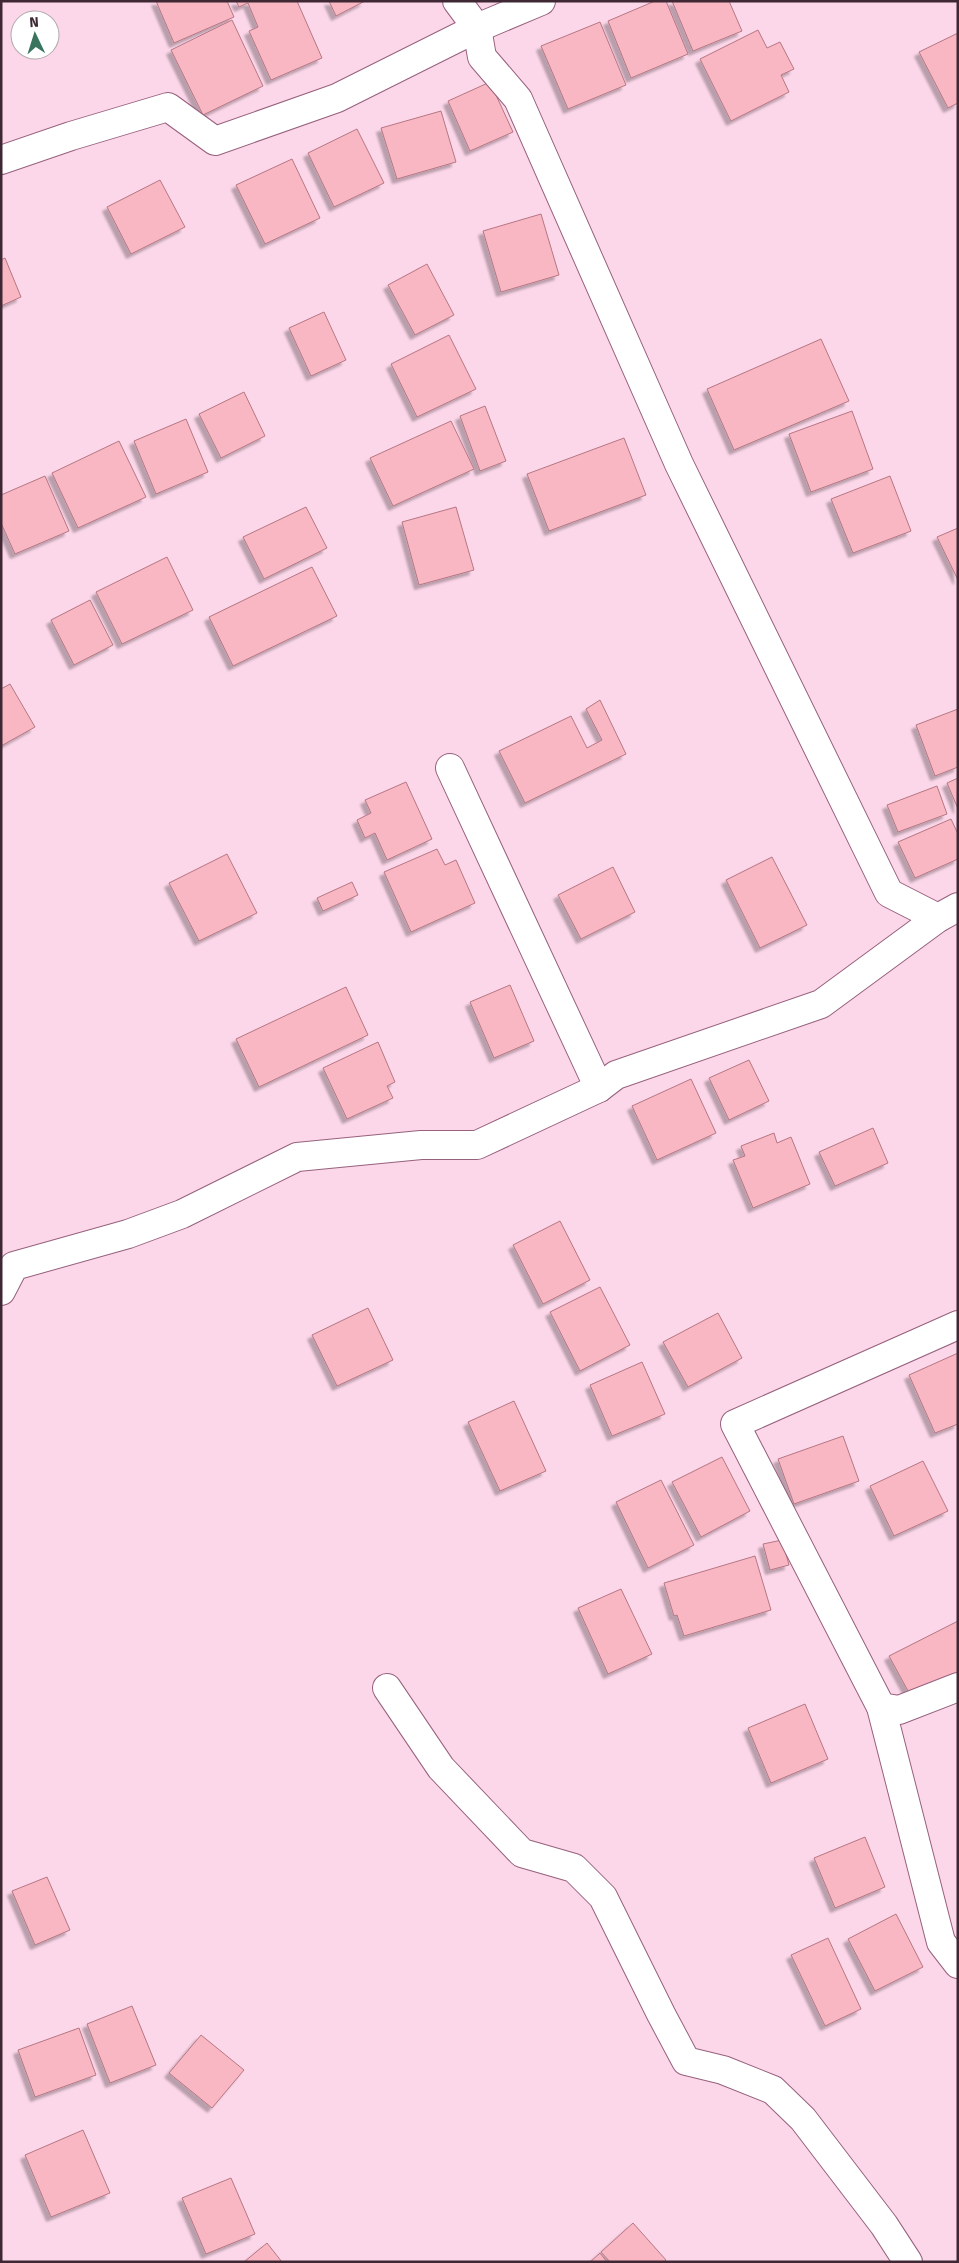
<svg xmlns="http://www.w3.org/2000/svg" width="959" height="2263" font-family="'Fira Sans',sans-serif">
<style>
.building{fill:#f9b6c3;stroke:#b57783;filter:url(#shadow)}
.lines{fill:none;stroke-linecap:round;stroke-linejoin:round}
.street-casing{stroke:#96617d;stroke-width:30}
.street{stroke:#fff;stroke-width:28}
</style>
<defs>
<filter id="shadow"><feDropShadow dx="-4.5" dy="4.5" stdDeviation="1" flood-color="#0004"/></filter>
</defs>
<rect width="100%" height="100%" fill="#fcd7e9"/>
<g class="building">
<path d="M156,1H227L234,17L174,43Z"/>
<path d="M236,1H297L322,58L271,80L249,31L258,27L248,3L239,7Z"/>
<path d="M329,1H365L336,16Z"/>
<path d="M655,1H666L688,54L631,78L608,21Z"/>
<path d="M672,1H729L742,31L693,51Z"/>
<path d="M232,20L263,86L203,115L171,50Z"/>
<path d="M600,22L626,85L568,109L541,46Z"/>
<path d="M758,30L767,48L780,42L794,69L781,75L789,92L731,121L700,59Z"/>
<path d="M958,33V103L948,108L919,52Z"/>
<path d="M490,82L513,132L470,151L448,101Z"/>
<path d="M441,111L456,162L397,179L381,128Z"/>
<path d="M357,129L384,183L334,207L308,153Z"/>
<path d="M292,159L320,218L265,244L236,185Z"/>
<path d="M160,180L185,227L131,254L107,207Z"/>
<path d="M541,214L559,275L501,292L483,231Z"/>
<path d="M5,258L21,297L1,306V260Z"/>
<path d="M427,264L454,315L415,335L388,285Z"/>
<path d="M324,312L346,360L311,376L289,328Z"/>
<path d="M449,335L476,389L417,417L391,364Z"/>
<path d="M821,339L849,401L734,450L707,389Z"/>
<path d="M244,392L265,436L221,458L199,414Z"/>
<path d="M485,406L506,461L480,471L460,416Z"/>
<path d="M852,411L873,469L811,492L789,434Z"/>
<path d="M186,419L208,472L156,494L134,441Z"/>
<path d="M451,421L474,469L393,506L370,458Z"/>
<path d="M624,438L646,495L549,531L527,474Z"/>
<path d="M119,441L146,497L78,528L52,473Z"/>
<path d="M45,476L69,531L15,554L1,523V495Z"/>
<path d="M890,476L911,531L853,553L831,499Z"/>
<path d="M306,507L327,548L264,579L243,537Z"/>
<path d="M456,507L474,570L419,585L402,522Z"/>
<path d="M958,528V580L937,537Z"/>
<path d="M167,557L193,610L122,644L96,592Z"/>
<path d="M312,567L337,616L233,666L209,617Z"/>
<path d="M90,600L113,645L74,665L51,620Z"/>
<path d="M10,684L35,727L1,746V689Z"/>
<path d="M600,700L626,754L525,803L499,751L571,716L587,748L602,740L586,709Z"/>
<path d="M958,709V767L935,776L916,725Z"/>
<path d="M958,778V809L947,783Z"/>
<path d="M406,782L432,839L387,860L375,833L365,838L357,820L371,813L365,800Z"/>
<path d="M937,786L947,814L898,832L887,805Z"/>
<path d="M951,819L958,834V859L915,878L898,842Z"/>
<path d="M437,849L445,865L456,860L475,903L411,932L384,872Z"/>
<path d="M227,854L257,913L199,941L169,883Z"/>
<path d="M772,857L807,925L760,948L726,880Z"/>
<path d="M613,867L635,912L581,939L558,895Z"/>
<path d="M352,882L358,895L323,911L317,898Z"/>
<path d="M510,985L534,1041L494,1058L470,1002Z"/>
<path d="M346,987L368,1035L259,1087L236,1039Z"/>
<path d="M378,1042L395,1082L387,1086L393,1098L347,1119L323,1068Z"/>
<path d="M749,1060L769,1101L729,1120L709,1078Z"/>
<path d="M691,1079L716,1133L657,1160L632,1106Z"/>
<path d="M873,1128L888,1163L835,1186L819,1152Z"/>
<path d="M774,1133L777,1143L791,1137L810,1184L753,1208L733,1160L745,1156L741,1146Z"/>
<path d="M560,1221L590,1280L543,1304L513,1245Z"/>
<path d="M600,1287L630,1345L580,1371L550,1312Z"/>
<path d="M368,1308L393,1360L337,1386L312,1335Z"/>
<path d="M718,1313L742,1358L688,1387L663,1342Z"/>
<path d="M958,1353V1424L935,1433L909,1375Z"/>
<path d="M642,1362L665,1414L612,1436L590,1385Z"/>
<path d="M514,1401L546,1471L500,1491L468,1422Z"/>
<path d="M843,1436L859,1481L794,1504L778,1459Z"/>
<path d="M722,1457L750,1511L701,1537L672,1482Z"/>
<path d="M923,1461L948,1511L894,1536L870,1486Z"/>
<path d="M661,1480L694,1545L648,1568L616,1502Z"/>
<path d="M782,1540L789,1565L770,1570L763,1544Z"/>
<path d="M755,1556L771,1610L684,1636L677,1615L674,1616L664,1583Z"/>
<path d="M621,1589L652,1654L608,1674L578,1608Z"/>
<path d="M958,1621V1680L914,1702L889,1656Z"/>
<path d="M805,1704L828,1759L771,1783L748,1728Z"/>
<path d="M865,1837L885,1887L835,1908L814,1858Z"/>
<path d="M47,1877L70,1930L35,1945L12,1891Z"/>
<path d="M896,1914L923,1967L875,1991L848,1939Z"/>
<path d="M828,1938L861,2009L825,2026L791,1955Z"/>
<path d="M132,2006L156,2065L110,2083L87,2024Z"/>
<path d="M79,2028L96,2075L35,2097L18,2050Z"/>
<path d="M201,2035L244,2070L212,2108L169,2073Z"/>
<path d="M83,2130L110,2193L51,2217L25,2155Z"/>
<path d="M231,2178L255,2234L206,2254L182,2198Z"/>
<path d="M633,2223L666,2260L664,2262H610L601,2252Z"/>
<path d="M267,2243L282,2262H244Z"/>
<path d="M600,2253L607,2262H590Z"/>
</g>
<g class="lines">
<defs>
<g id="street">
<path d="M457,1L477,28L482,57L518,99L679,464L889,893L938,918"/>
<path d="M1,160L71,136L168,107L215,141L337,98L477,28L541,1"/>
<path d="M450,768L599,1088"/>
<path d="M1,1291L14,1266L128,1234L182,1214L297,1157L421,1145H477L599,1088L616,1075L821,1004L938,918L958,907"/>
<path d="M958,1325L735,1424L881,1707L899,1710L958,1687"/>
<path d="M387,1688L441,1768L522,1853L574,1868L603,1897L661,2014L686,2061L723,2070L773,2090L803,2119L884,2225L908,2262"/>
<path d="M881,1707L941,1942L958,1964"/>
</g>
</defs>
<use href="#street" class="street-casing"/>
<use href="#street" class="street"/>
</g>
<rect width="959" height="2263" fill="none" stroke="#3f2834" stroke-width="5"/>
<g transform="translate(35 35) rotate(356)"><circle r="24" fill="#ffffff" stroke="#b2a9ae"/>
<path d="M0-4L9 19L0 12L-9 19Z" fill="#39745e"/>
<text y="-8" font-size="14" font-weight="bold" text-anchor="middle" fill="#3f2834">N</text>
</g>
</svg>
